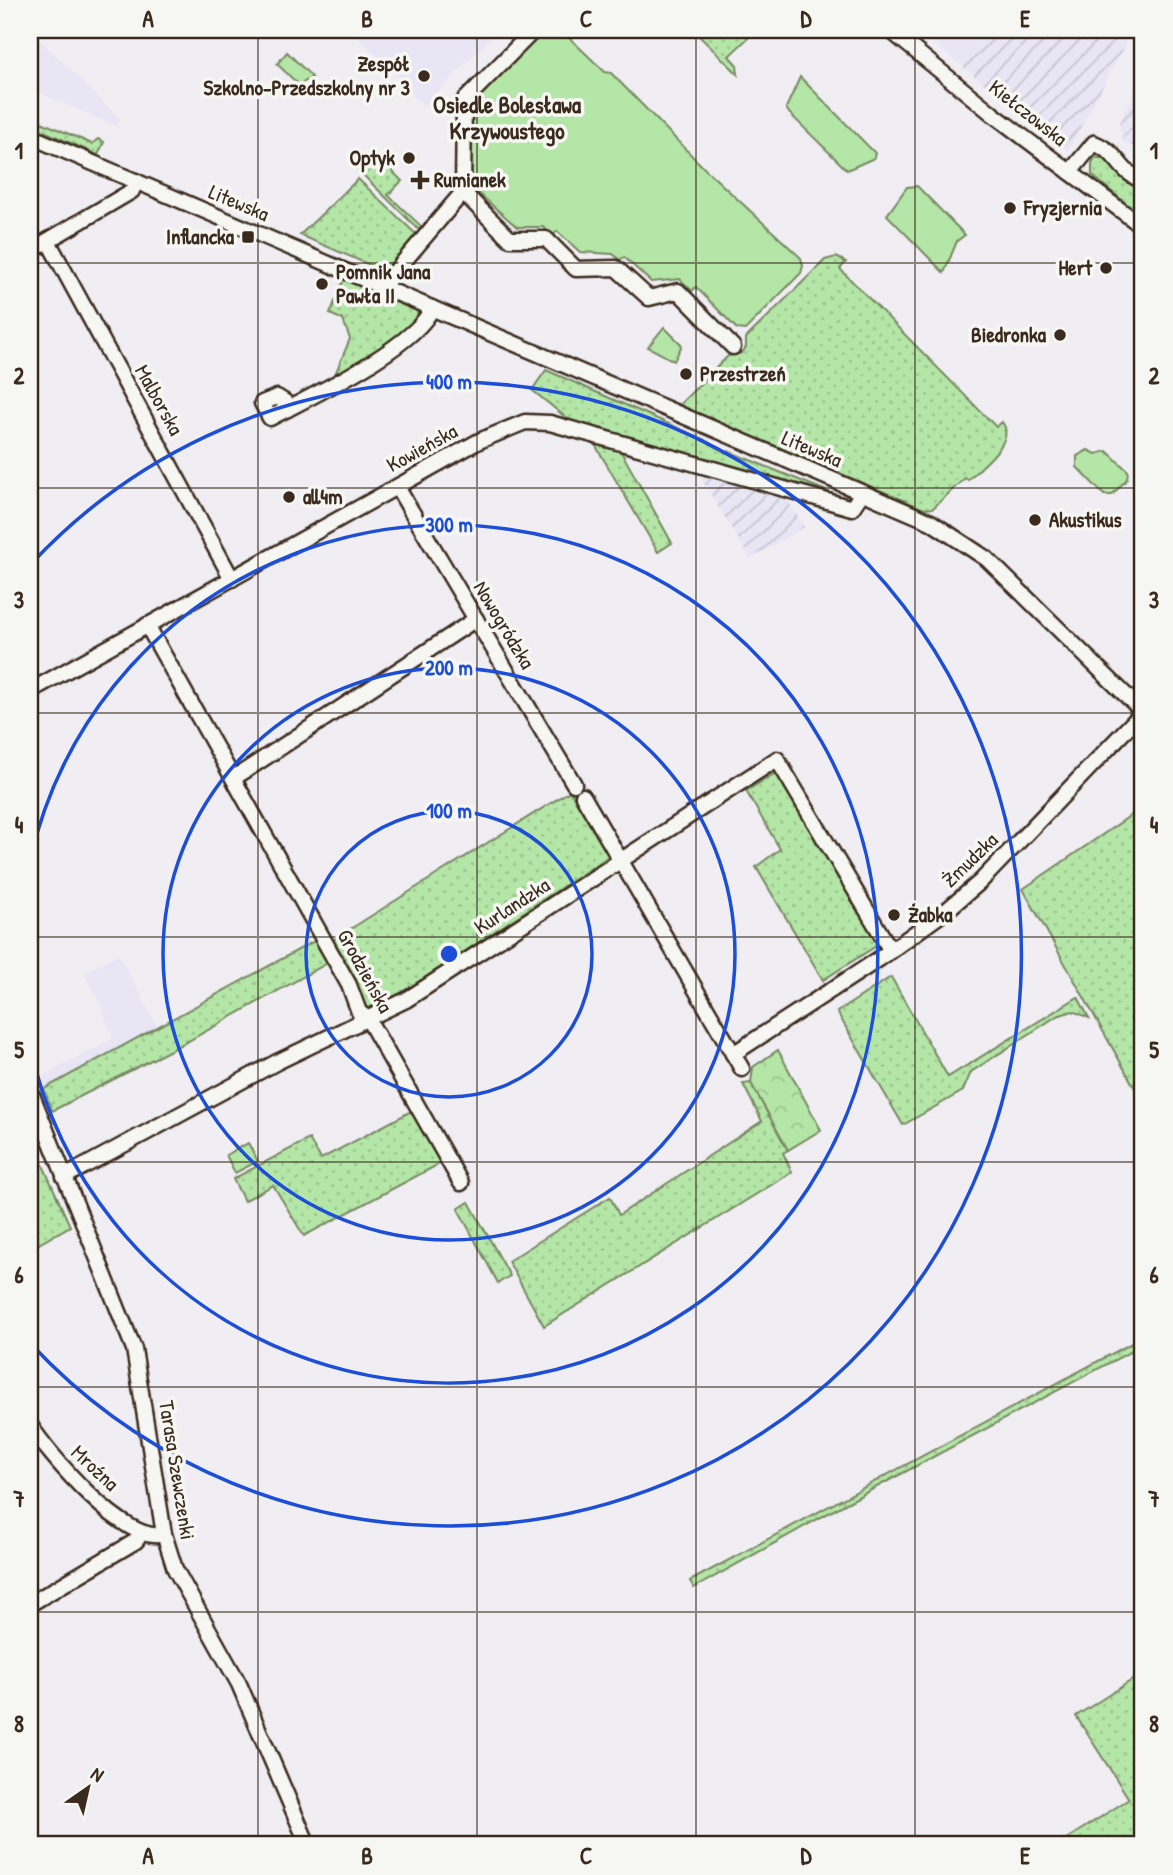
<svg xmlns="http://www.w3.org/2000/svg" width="1173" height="1875" font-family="'Patrick Hand',sans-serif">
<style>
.built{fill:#e8e5f4}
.industrial{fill:url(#industrial-furrows)}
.grass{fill:url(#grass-dots);stroke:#788862;stroke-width:2}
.forest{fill:url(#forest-crowns);stroke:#788862;stroke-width:2}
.green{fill:#b4e6a7;stroke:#788862;stroke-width:2}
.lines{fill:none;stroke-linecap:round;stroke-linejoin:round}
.minor-casing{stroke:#3b2a1e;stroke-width:19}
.minor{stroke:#f6f6f2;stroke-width:14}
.grid{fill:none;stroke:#3b2a1e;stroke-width:2;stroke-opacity:0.55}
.ring{fill:none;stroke:#1d4ed8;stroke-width:3.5}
.poi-dot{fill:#3b2a1e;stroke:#f6f6f2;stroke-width:2.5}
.labels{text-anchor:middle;stroke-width:7;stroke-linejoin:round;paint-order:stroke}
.poi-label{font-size:21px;font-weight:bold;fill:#3b2a1e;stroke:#f6f6f2;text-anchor:start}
.street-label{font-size:21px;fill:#3b2a1e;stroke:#f6f6f2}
.neighbourhood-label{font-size:23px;font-weight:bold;fill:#3b2a1e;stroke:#f6f6f2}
.centre{fill:#1d4ed8;stroke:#f6f6f2;stroke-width:3.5}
.ring-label{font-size:21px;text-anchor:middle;font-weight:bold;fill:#1d4ed8;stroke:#f6f6f2;stroke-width:7;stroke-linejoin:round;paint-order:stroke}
.neatline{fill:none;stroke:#3b2a1e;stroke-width:2.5}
.grid-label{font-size:23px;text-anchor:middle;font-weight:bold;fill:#3b2a1e}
</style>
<defs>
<pattern id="industrial-furrows" width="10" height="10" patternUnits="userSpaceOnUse" patternTransform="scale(1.75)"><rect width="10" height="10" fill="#e8e5f4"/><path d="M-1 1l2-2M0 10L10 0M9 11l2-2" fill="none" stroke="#c8c5d1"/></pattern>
<pattern id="grass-dots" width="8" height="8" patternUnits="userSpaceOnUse" patternTransform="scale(1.75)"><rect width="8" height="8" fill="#b4e6a7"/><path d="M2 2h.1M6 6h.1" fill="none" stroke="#9cc58f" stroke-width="1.8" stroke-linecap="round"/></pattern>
<pattern id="forest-crowns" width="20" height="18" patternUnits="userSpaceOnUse" patternTransform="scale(1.75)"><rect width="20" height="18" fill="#b4e6a7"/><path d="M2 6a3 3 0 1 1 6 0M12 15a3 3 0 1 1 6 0" fill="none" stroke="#9cc58f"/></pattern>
</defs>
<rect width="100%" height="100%" fill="#f0eef3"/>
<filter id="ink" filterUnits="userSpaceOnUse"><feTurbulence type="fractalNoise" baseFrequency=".0143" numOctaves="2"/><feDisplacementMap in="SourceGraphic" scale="14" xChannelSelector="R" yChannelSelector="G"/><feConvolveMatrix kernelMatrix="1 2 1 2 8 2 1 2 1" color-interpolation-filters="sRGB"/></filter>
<g filter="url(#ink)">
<g class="built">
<path d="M30,30L120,119L117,126L30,89Z"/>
<path d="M352,30H498L424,106Z"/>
<path d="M917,30H990L961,65Z"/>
<path d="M118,954L158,1027L44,1089L41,1077L113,1039L102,1008L84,973Z"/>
</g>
<g class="industrial">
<path d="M990,30H1133L1068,151L961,65Z"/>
<path d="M1143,76V151L1123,142L1119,123Z"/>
<path d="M692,463L781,489L804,527L750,559Z"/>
</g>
<g class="grass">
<path d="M693,30H741L748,38L729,56L737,65L738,74Z"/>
<path d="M30,117L92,144L98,139L104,142L98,155L30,125Z"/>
<path d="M375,154L402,181L388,195L421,226L420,231L358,170Z"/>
<path d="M1095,157L1108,160L1123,178L1143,188V218L1092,175V163Z"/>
<path d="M358,179L418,236L386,272L300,235Z"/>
<path d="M836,257L846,262L840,269L996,427L1002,422C1017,441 981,466 968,480L965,478L933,508L924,509L679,405L728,356L742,353L746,347V338L825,260Z"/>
<path d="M344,279L417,311L418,321L372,356L333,379L350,339L343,320L330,314Z"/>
<path d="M546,370L703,439L726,453L728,451L846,499L574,424L532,390Z"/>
<path d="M590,436L618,446L672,543L658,552Z"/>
<path d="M774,774L782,778L879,941L876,946L823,980L756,867L780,849L746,791Z"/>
<path d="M570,791L609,856L405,991L366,1009L328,943Z"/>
<path d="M1143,807V1083L1135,1088L1023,889Z"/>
<path d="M320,938L331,961L190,1040L52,1111L44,1089Z"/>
<path d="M891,977L948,1077L1078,997L1089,1018L1073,1011L1057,1016L971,1072L963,1091L903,1125L837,1012Z"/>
<path d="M751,1083L788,1150L783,1153L792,1172L544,1326L508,1261L610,1197L619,1215L762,1121L743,1084Z"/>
<path d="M415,1109L440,1154L438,1158L441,1163L304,1236L273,1185L244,1201L233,1179L309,1139L321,1159Z"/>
<path d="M39,1156L70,1226L30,1249V1161Z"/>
<path d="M469,1202L510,1276L498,1283L458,1209Z"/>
<path d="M1143,1337V1345L841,1506L694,1588L690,1581Z"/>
<path d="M1143,1673V1845H1057L1129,1799L1076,1716Z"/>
</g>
<path class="forest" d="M778,1050L821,1130L788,1150L751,1083L753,1067Z"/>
<g class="green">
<path d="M541,30H561L605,72L611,73L705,169L801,258L803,266L801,273L745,330L737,329L696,287L692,291L680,279L651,282L624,257L620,260L613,254L580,252L557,231L553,236L543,227H517L468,184L470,107Z"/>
<path d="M287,52L312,77L299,85L277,64Z"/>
<path d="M800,77L875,153L874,158L847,170L789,113L786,108Z"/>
<path d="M917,186L965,235L957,241L944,273L887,215L907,187Z"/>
<path d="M664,327L682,345L674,361L648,347Z"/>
<path d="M1088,450L1096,454L1107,451L1128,471L1127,479L1112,495H1104L1077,467V456Z"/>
<path d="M248,1143L258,1161L235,1173L226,1155Z"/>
</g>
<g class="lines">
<defs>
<g id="minor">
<path d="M890,30L994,115L1143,227"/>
<path d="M30,136L931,522L987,559L1143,712"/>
<path d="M1070,172L1094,143C1122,155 1115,169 1143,181"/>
<path d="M463,192L510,239H546L576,269L616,268L649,298L678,291L733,347"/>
<path d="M48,241L232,579"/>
<path d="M30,251L132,191L136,181"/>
<path d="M382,287L463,192L464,101L534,30"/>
<path d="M288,409L285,402L277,397L262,403L270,418C308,398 416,347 432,308"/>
<path d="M397,487L574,784"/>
<path d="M147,625L349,985L359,1012L368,1019L461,1183"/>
<path d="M30,691L479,441L525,422L550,423L852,508L862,493"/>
<path d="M234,778L476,619"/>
<path d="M583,796L742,1069"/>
<path d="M733,1054L879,959L947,910L980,882L1142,713"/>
<path d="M30,1090L134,1349L164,1534L175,1569L239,1684L308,1845"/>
<path d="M64,1177L277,1062L406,1000L777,759L891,951"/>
<path d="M30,1425C48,1454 127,1547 164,1534"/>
<path d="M30,1604L136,1541L141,1534"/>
</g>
</defs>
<use href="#minor" class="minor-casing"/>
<use href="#minor" class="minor"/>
</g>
</g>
<path class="grid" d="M258,30V1845M477,30V1845M696,30V1845M915,30V1845M30,263H1143M30,488H1143M30,713H1143M30,937H1143M30,1162H1143M30,1387H1143M30,1612H1143"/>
<g class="ring">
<circle cx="449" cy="954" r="143"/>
<circle cx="449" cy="954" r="286"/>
<path d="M30 861A429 429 0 1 1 30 1047"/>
<path d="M31 564A572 572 0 1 1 31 1344"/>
</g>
<g class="poi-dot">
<circle cx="424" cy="76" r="7"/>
<circle cx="409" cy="158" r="7"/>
<path d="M416.5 169.5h7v7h7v7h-7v7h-7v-7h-7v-7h7z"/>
<circle cx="1010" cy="208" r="7"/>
<rect x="241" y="230" width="14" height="14" rx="3.5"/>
<circle cx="1106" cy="268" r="7"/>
<circle cx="322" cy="284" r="7"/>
<circle cx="1060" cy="335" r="7"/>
<circle cx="686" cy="374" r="7"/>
<circle cx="289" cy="497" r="7"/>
<circle cx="1035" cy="520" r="7"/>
<circle cx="894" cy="915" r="7"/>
</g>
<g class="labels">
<g class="poi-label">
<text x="410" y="71" text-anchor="end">Zespół<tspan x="410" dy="24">Szkolno-Przedszkolny nr 3</tspan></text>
<text x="395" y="165" text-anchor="end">Optyk</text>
<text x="434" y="187">Rumianek</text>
<text x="1024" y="215">Fryzjernia</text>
<text x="234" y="244" text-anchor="end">Inflancka</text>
<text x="1092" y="275" text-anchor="end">Hert</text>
<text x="336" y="279">Pomnik Jana<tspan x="336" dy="24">Pawła II</tspan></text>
<text x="1046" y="342" text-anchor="end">Biedronka</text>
<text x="700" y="381">Przestrzeń</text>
<text x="303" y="504">all4m</text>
<text x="1049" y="527">Akustikus</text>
<text x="908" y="922">Żabka</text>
</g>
<g class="street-label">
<text transform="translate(1028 113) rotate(38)" y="7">Kiełczowska</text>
<text transform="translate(239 203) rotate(23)" y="7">Litewska</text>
<text transform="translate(159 400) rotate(61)" y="7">Malborska</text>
<text transform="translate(422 448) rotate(-29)" y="7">Kowieńska</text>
<text transform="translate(812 449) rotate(23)" y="7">Litewska</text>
<text transform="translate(504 625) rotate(59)" y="7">Nowogródzka</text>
<text transform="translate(970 860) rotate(-44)" y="7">Żmudzka</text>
<text transform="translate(512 906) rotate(-33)" y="7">Kurlandzka</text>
<text transform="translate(365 971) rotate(61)" y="7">Grodzieńska</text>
<text transform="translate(95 1468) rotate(43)" y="7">Mroźna</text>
<text transform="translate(177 1470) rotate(81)" y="7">Tarasa Szewczenki</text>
</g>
<g class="neighbourhood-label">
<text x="507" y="113">Osiedle Bolesława<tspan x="507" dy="26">Krzywoustego</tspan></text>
</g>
</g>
<circle cx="449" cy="954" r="10" class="centre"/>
<g class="ring-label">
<text x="449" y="389">400 m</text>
<text x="449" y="532">300 m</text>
<text x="449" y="675">200 m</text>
<text x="449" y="818">100 m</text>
</g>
<rect width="1173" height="1875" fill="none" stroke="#f6f6f2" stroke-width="77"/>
<g transform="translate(88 1788) rotate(34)" stroke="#f6f6f2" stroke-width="5" paint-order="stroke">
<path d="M0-5L12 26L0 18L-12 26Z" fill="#3b2a1e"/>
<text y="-10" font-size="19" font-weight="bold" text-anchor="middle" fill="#3b2a1e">N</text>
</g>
<rect x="38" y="38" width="1096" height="1798" class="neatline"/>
<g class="grid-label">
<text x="148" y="27">A</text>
<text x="367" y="27">B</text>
<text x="586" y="27">C</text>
<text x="806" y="27">D</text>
<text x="1025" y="27">E</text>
<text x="19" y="159">1</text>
<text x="1154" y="159">1</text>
<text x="19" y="384">2</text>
<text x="1154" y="384">2</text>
<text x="19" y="608">3</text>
<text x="1154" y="608">3</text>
<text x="19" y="833">4</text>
<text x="1154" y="833">4</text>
<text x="19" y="1058">5</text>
<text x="1154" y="1058">5</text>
<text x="19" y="1283">6</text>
<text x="1154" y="1283">6</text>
<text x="19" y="1507">7</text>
<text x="1154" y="1507">7</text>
<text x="19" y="1732">8</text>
<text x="1154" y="1732">8</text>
<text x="148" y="1864">A</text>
<text x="367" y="1864">B</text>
<text x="586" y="1864">C</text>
<text x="806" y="1864">D</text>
<text x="1025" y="1864">E</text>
</g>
</svg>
